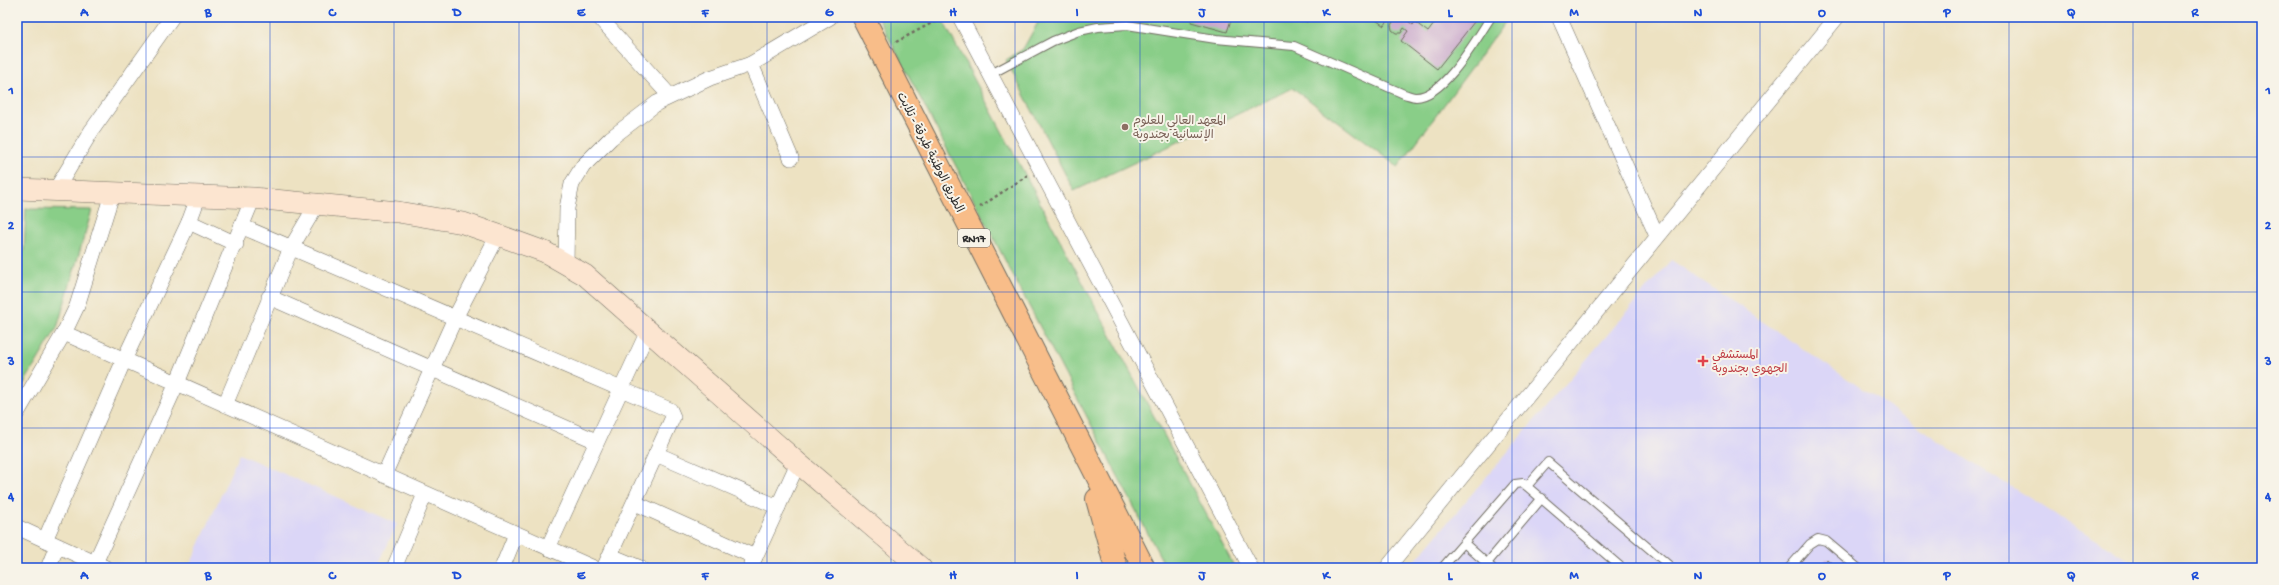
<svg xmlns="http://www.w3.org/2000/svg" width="2279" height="585" font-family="'Gochi Hand','Playpen Sans Arabic',sans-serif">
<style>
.built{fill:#dbd6f7}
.green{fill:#89ce88;stroke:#5a7c5a}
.building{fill:#c5a1c9}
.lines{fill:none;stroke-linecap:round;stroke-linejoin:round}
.lane-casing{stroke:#6f6b60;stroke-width:10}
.street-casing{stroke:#6f6b60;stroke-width:16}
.secondary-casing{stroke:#6f6b60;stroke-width:22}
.primary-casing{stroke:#6f6b60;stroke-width:24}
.path{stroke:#6f6b60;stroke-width:2.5;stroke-dasharray:3 3;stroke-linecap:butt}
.lane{stroke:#fff;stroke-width:8}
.street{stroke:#fff;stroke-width:15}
.secondary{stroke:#fce5d0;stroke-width:21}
.primary{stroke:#f8bd89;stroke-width:22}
.grid{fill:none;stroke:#1d4ed8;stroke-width:1;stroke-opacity:0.55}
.education-dot{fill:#8d6e63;stroke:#f7f3e8;stroke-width:1.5}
.health-dot{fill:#e0444e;stroke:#f7f3e8;stroke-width:1.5}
.labels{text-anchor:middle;stroke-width:4;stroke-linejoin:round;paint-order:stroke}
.shield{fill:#f7f3e8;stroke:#686764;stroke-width:1}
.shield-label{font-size:11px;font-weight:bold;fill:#2b2b2b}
.education-label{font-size:12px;fill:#785e54;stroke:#f7f3e8;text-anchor:start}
.street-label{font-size:12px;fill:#2b2b2b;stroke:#f7f3e8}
.health-label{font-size:12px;fill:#be3a42;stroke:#f7f3e8;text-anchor:start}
.neatline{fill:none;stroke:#1d4ed8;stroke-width:1.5}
.grid-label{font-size:13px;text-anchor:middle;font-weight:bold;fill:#1d4ed8}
</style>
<rect width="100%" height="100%" fill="#f7f3e8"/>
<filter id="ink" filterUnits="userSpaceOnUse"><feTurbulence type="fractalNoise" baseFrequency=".025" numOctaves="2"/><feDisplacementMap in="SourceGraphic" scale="8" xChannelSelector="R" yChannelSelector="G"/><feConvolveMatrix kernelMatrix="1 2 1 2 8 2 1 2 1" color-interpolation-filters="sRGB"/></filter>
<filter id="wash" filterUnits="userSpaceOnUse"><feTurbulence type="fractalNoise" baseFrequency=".012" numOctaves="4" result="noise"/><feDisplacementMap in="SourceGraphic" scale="16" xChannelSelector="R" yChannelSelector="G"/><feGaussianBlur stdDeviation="0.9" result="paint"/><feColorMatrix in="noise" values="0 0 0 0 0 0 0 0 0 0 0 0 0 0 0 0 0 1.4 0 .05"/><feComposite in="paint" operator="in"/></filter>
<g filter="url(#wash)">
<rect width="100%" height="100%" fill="#ede2c2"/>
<g class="built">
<path d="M1671,260L1971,462L2142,568H1409Z"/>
<path d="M239,454L397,524L377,568H189Z"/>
</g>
<g class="green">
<path d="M878,17H941L1235,568H1166Z"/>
<path d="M1041,17H1509L1398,167L1293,88L1074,191L1006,60L1023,49Z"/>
<path d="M26,209L92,210L57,328L17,395V257L24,251Z"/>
</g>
<g id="blocks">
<g class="building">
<path d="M1148,17H1182V19Z"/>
<path d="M1192,17H1232L1227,32L1191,22Z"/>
<path d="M1298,17H1310L1307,22Z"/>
<path d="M1372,17H1403L1413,25L1415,22L1428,32L1437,20L1442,23L1445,20L1441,17H1478L1437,69L1401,41L1408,31L1404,28L1401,33H1396L1392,30L1391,25L1394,20L1391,17L1384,26Z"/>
<path d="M1827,559L1837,568H1820Z"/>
</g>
</g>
</g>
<g filter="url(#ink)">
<use href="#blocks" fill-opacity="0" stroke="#6f6b60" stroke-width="1"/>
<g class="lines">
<defs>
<g id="lane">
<path d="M991,74L1053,41L1079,31L1098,27L1127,25L1216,39L1294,46L1404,94C1408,95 1413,97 1416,97C1444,97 1477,38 1491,17"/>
<path d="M1527,486L1548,462L1672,568"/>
<path d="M1464,543L1492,568"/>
<path d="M1442,568L1515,484L1523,483L1622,568"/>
<path d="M1483,568L1542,498"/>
<path d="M1789,568L1810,544L1818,539L1826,541L1858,568"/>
</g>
<g id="street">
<path d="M599,17L670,96"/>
<path d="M960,17L1251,568"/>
<path d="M1559,17L1657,236"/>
<path d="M751,64L791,158"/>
<path d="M55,191L92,130L172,17"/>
<path d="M189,222L236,244"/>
<path d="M243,227L670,410L673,417L604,568"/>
<path d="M566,263L567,208L572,184L583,166L611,138L657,103L710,78L751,64L830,17"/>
<path d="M269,297L596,441"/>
<path d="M64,333L594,568"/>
<path d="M225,405L291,248L317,204"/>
<path d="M17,413L64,333L77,306L113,191"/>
<path d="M656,454L778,507"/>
<path d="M384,475L455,318L498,235"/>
<path d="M635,503L755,557"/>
<path d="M17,527L106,568"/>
<path d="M45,540L124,360L189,222L199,195"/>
<path d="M548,548L648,331"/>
<path d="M611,556L640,568"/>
<path d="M95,563L177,383L253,198"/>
<path d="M48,568L57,546"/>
<path d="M394,568L425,494"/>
<path d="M502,568L516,534"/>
<path d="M750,568L798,463"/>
<path d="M1387,568L1837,17"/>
</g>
<path id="secondary" d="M17,189L253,198L398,212L463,223L498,235L545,252L585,275L798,463L921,568"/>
<g id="primary">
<path d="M863,17L1144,568"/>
<path d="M1097,499L1116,568"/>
</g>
</defs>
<use href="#lane" class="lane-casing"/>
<use href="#street" class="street-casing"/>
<use href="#secondary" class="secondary-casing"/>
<use href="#primary" class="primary-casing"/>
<g class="path">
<path d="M896,42L943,17"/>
<path d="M980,207L1028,175"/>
</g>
<use href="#lane" class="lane"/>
<use href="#street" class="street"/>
<use href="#secondary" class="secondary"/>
<use href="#primary" class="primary"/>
</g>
</g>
<path class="grid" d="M146,17V568M270,17V568M394,17V568M519,17V568M643,17V568M767,17V568M891,17V568M1015,17V568M1140,17V568M1264,17V568M1388,17V568M1512,17V568M1636,17V568M1760,17V568M1884,17V568M2009,17V568M2133,17V568M17,157H2262M17,292H2262M17,428H2262"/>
<circle class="education-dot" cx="1125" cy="127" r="4"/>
<path class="health-dot" d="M1701 355h4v4h4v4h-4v4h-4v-4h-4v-4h4z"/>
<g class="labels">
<rect class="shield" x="958" y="229" width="32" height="18" rx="3"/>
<g class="shield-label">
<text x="974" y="242">RN17</text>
</g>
<g class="education-label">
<text x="1133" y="124">المعهد العالي للعلوم<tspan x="1133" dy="14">الإنسانية بجندوبة</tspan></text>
</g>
<g class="street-label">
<text transform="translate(931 152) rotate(63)" y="4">الطريق الوطنية طبرقة - تلابت</text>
</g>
<g class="health-label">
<text x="1712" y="358">المستشفى<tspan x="1712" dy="14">الجهوي بجندوبة</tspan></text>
</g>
</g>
<rect width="2279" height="585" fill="none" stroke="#f7f3e8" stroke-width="44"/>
<rect x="22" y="22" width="2235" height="541" class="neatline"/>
<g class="grid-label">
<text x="84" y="16">A</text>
<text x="208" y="16">B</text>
<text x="332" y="16">C</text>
<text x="457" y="16">D</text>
<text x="581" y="16">E</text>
<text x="705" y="16">F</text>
<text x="829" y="16">G</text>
<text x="953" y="16">H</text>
<text x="1077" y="16">I</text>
<text x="1202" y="16">J</text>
<text x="1326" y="16">K</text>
<text x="1450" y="16">L</text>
<text x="1574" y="16">M</text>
<text x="1698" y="16">N</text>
<text x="1822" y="16">O</text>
<text x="1947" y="16">P</text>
<text x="2071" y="16">Q</text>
<text x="2195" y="16">R</text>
<text x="11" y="94">1</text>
<text x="2268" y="94">1</text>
<text x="11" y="229">2</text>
<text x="2268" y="229">2</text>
<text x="11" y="365">3</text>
<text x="2268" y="365">3</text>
<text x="11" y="500">4</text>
<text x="2268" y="500">4</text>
<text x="84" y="579">A</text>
<text x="208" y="579">B</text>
<text x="332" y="579">C</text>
<text x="457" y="579">D</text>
<text x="581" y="579">E</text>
<text x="705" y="579">F</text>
<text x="829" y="579">G</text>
<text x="953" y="579">H</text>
<text x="1077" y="579">I</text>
<text x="1202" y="579">J</text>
<text x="1326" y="579">K</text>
<text x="1450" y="579">L</text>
<text x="1574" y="579">M</text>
<text x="1698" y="579">N</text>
<text x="1822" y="579">O</text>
<text x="1947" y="579">P</text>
<text x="2071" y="579">Q</text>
<text x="2195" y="579">R</text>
</g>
</svg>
